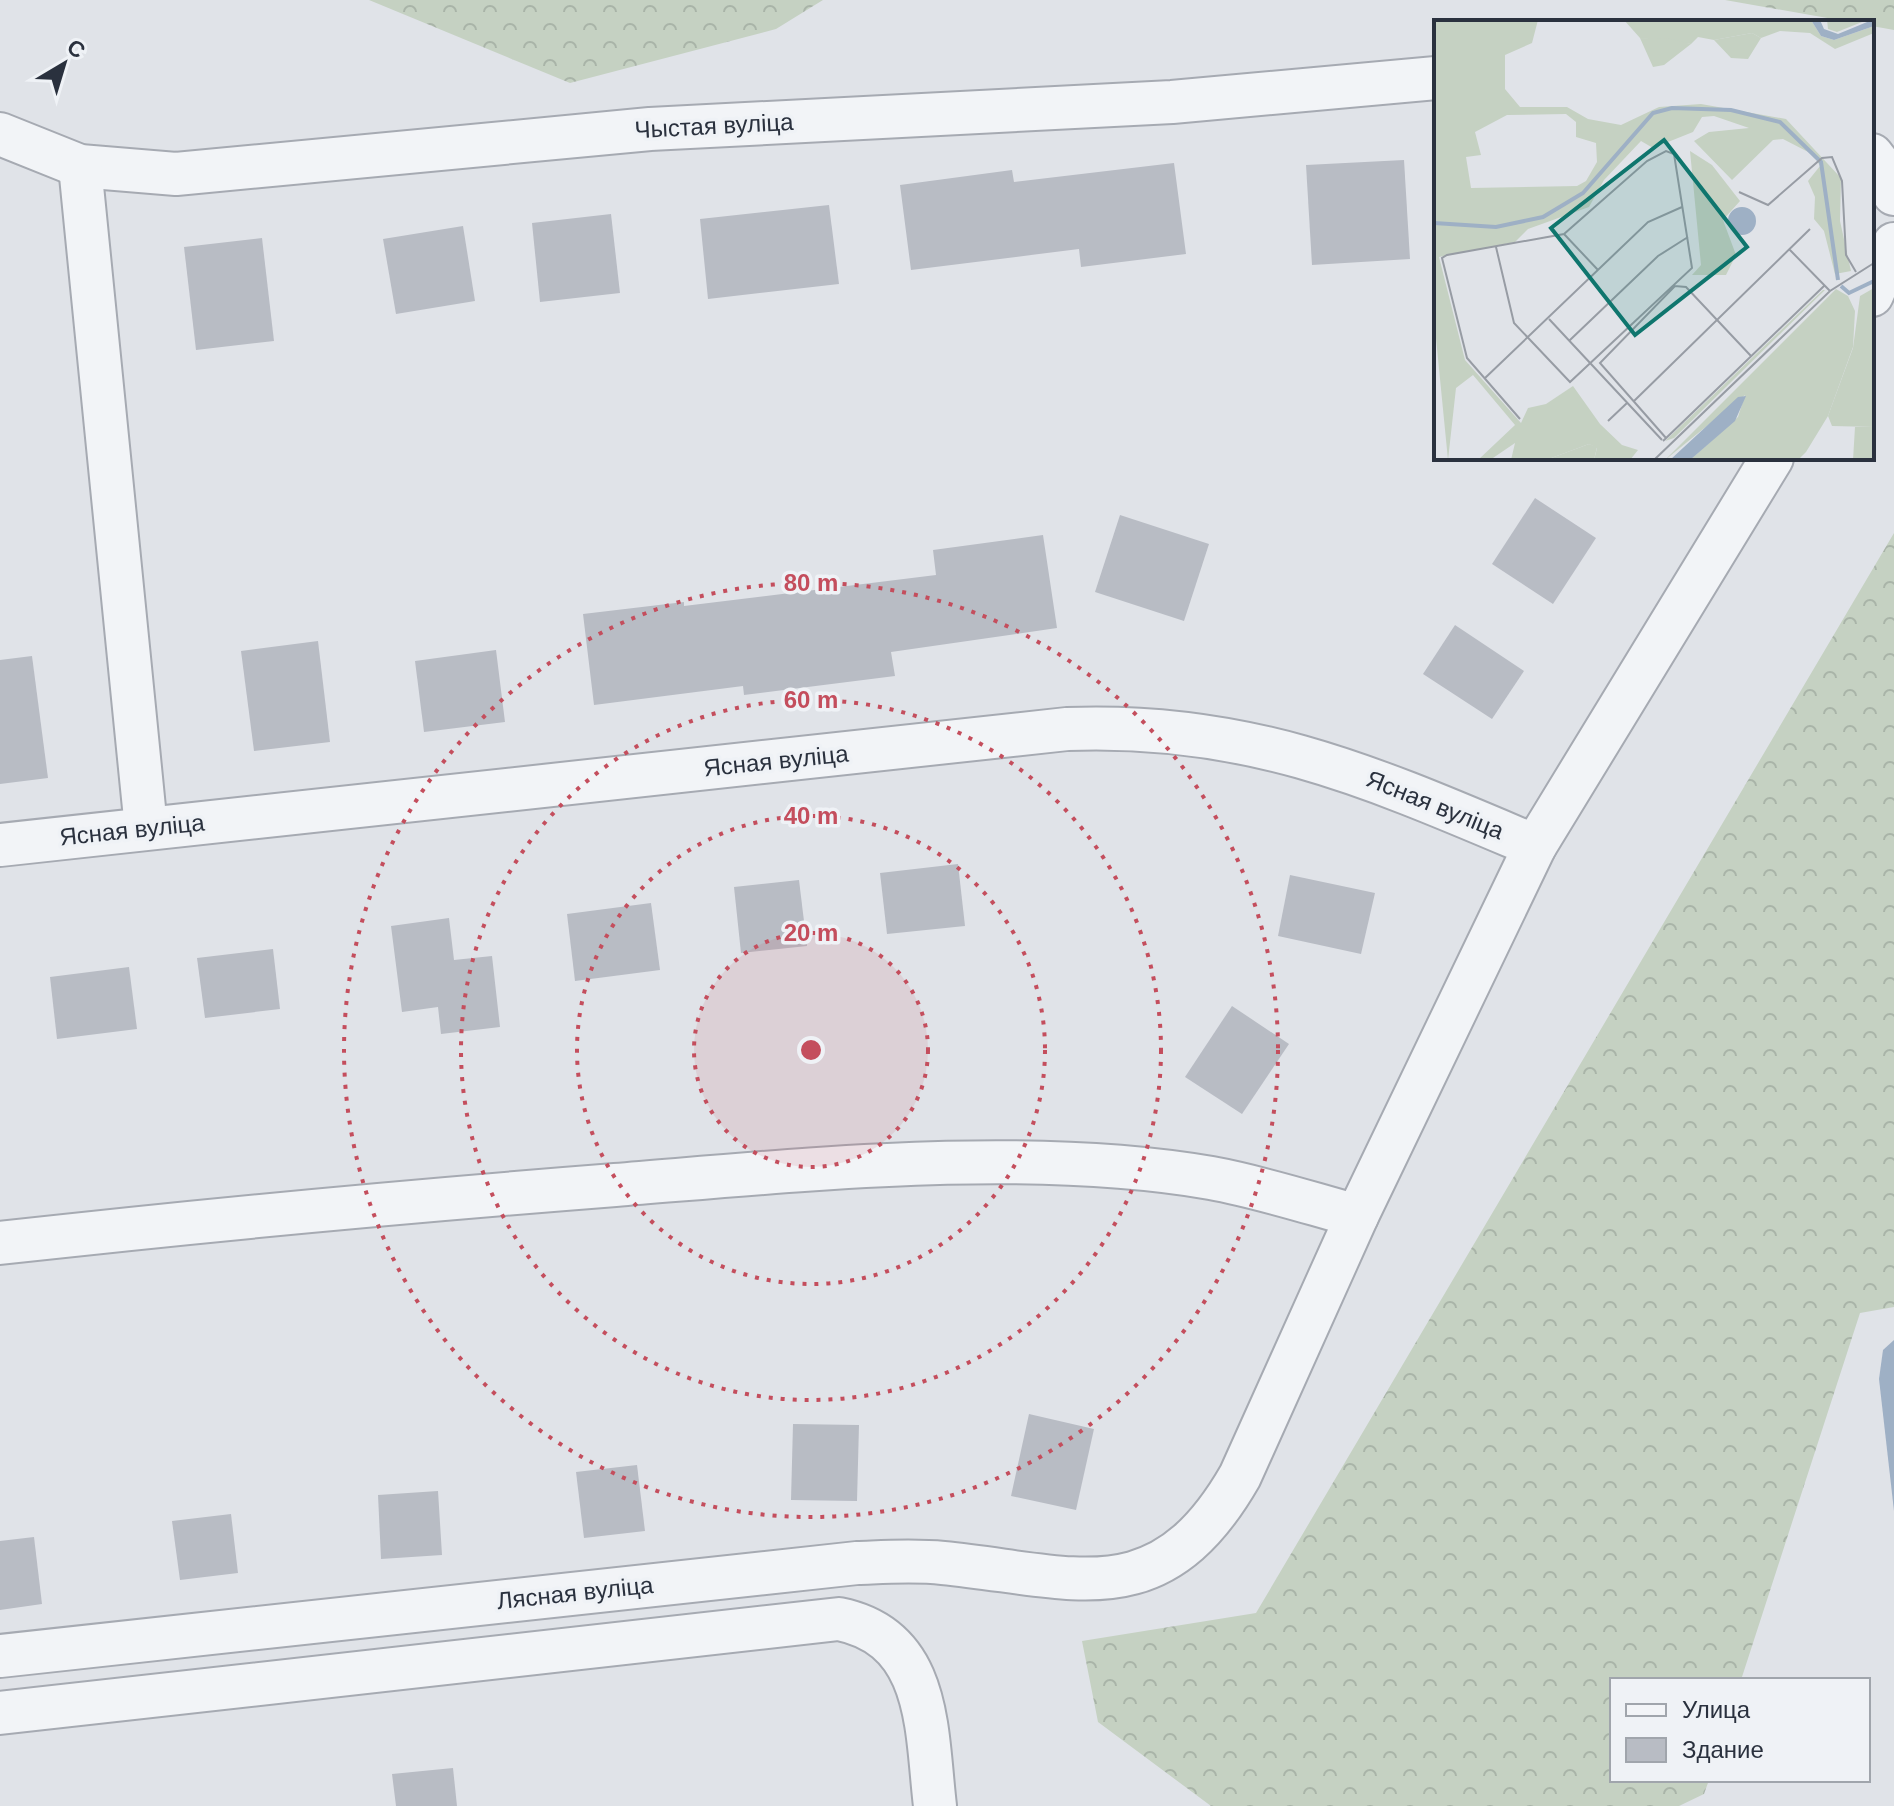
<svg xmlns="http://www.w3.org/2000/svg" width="1894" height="1806" font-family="Helvetica,sans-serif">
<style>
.forest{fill:url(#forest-crowns)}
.water{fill:#9eb0c5}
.building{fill:#b8bcc4}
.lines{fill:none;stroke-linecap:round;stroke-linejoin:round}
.minor-casing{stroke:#a6aab2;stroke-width:46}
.minor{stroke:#f2f4f7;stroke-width:42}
.ring{fill:none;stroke:#c44e5d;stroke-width:4;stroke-dasharray:4 8}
.labels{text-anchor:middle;stroke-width:7;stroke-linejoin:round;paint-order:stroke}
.street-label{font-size:24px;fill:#2a313e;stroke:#eff2f6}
.inset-river{fill:none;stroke:#9eb0c5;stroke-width:4}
.inset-road{fill:none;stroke:#979ca4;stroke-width:2}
.view{fill:#0f766e;fill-opacity:0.15;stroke:#0f766e;stroke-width:4}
.inset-edge{fill:none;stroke:#2a313e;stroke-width:4}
.centre{fill:#c44e5d;stroke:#eff2f6;stroke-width:4}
.ring-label{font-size:24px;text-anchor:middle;font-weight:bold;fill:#c44e5d;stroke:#eff2f6;stroke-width:7;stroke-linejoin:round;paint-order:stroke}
</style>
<defs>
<pattern id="forest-crowns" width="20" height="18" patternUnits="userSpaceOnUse" patternTransform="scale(2)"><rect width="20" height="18" fill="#c5d1c2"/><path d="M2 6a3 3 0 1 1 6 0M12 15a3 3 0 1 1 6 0" fill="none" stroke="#a9b4a8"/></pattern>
</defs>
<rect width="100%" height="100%" fill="#e0e3e8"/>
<g class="forest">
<path d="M369,0H823L776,29L570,83Z"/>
<path d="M1725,0H1894V30L1872,26V22H1850Z"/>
<path d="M1894,533V1307L1860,1313L1741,1680H1612V1780H1709L1704,1794L1679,1806H1211L1098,1722L1082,1641L1256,1613Z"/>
</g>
<path class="water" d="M1894,1340V1511L1879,1379L1883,1350Z"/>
<g class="building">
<path d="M1404,160L1410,259L1312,265L1306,165Z"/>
<path d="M1174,163L1186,254L1081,267L1079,249L911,270L900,185L1012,170L1014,182Z"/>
<path d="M829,205L839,284L708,299L700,219Z"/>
<path d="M611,214L620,293L540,302L532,223Z"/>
<path d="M463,226L475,301L396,314L383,239Z"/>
<path d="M262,238L274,341L196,350L184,247Z"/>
<path d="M1535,498L1596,538L1553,604L1492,564Z"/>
<path d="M1120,515L1209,544L1184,621L1095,592Z"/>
<path d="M1043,535L1057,628L891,652L895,676L744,695L743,686L594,705L583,614L684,602V606L936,575L933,550Z"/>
<path d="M1455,625L1524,671L1492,719L1423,674Z"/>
<path d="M318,641L330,742L254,751L241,651Z"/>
<path d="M496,650L505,722L424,732L415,661Z"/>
<path d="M32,656L48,778L0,784V660Z"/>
<path d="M958,864L965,926L887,934L880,873Z"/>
<path d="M1290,875L1375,893L1361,954L1278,936Z"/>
<path d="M799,880L807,946L741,953L734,887Z"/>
<path d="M651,903L660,970L575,981L567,914Z"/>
<path d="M449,918L454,960L492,956L500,1027L441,1034L438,1007L402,1012L391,926Z"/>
<path d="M273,949L280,1009L205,1018L197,958Z"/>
<path d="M129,967L137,1029L57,1039L50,977Z"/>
<path d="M1232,1006L1289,1044L1242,1114L1185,1077Z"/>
<path d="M1029,1414L1094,1429L1076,1510L1011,1496Z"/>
<path d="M793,1424L859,1425L857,1501L791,1500Z"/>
<path d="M637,1465L645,1531L584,1538L576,1472Z"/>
<path d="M438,1491L442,1555L381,1559L378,1495Z"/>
<path d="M231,1514L238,1573L180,1580L172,1521Z"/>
<path d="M34,1537L42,1604L0,1610V1541Z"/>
<path d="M453,1768L457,1806H396L392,1774Z"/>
</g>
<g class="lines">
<defs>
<g id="minor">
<path d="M0,134L80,166L176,174L650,129L1172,102L1436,78"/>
<path d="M1872,155L1887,175L1894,194"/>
<path d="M80,166L146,828"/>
<path d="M1872,295L1894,244"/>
<path d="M0,845L1067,729C1249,722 1372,777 1535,846"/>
<path d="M0,1243C205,1220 410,1201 615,1185C804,1170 1024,1146 1211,1178C1261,1187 1309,1203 1357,1216"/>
<path d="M0,1656L857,1563C886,1562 914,1560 943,1563C1075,1576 1159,1617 1240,1476L1357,1216L1535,846L1772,458"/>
<path d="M0,1713L839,1619C932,1638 926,1731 935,1806"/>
</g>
</defs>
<use href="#minor" class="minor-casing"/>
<use href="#minor" class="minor"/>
</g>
<circle cx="811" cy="1050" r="117" fill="#c44e5d" fill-opacity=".12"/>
<g class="ring">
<circle cx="811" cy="1050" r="117"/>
<circle cx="811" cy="1050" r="234"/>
<circle cx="811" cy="1050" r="350"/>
<circle cx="811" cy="1050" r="467"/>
</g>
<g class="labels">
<g class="street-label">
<text transform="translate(714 126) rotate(-3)" y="8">Чыстая вуліца</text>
<text transform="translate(776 761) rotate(-6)" y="8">Ясная вуліца</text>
<text transform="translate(1435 805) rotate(22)" y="8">Ясная вуліца</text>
<text transform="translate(132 830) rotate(-6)" y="8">Ясная вуліца</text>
<text transform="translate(575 1593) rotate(-6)" y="8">Лясная вуліца</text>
</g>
</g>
<g transform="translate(1434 20)">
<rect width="440" height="440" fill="#e0e3e8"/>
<path d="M190,0H377L387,16L400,20L440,6V13L401,29L376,13L346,11L327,18L318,13L280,20L264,17L257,24L206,18ZM440,268V407L398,406L394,396L419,328L426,276ZM391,270L240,418L231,421L389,270ZM155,424L163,427L160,440H112Z" fill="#c5d1c2"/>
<path d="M0,0H104L98,23L71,35V69L86,87H133L154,99L187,105L225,87L267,84L352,99L407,158L406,201L417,251L401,254L390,211L380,199L381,177L374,161L386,146L380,135L349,119L339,120L298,160L260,121L275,112L315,108L280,96L268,97L259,112L219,128L207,121L170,160L155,187L94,209L81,222L5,237L31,340L87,403L94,388L112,384L139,366L166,404L188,425L204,430L196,440H160L163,428L155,424L112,440H77L81,423L56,440H44L81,405L39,355L22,368L14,440L0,298ZM132,94L142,102V117L162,123L163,142L152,161L143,166L37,168L32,137L47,135L41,112L73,95ZM393,0H433L403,12L394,9ZM318,13L327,18L314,39L297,38L280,20ZM206,18L237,19L257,24L230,45L219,47ZM256,131L278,145L306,181L289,200L302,235L292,255H258L267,245ZM402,269L414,276L421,291L419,327L394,396L372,432L364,440H256L304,397L311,375L231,440ZM421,407H440V440H419Z" fill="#c5d1c2" fill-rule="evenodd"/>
<path d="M377,0H386L390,9L404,14L438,0L440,6L400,20L387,16ZM294 201a14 14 0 1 1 28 0a14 14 0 1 1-28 0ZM312,376L301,401L256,440H236L304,377Z" fill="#9eb0c5"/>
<path class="inset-river" d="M0,203L62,207L109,197L149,173L219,93L238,88L297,90L346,102L387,142L404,260M407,266L415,273L440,261"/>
<path class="inset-road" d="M305,172L334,185L388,138L398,137L408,161L412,235L422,252M130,214L164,250M62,227L80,303L136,362L258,248L240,134L232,131L213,141L130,214L13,235L8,238L33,338L86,399M355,229L396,271M115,299L228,420M136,320L224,236L254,217M50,359L214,202L248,187M199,382L376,209M174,401L193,383M232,418L166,343L241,266L252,267L317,336M229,421L390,266M220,440L396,271L440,243"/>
<path class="view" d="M230,120L313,227L201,315L117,208Z"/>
<rect width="440" height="440" class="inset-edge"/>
</g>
<circle cx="811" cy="1050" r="12" class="centre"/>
<g class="ring-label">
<text x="811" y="591">80 m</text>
<text x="811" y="708">60 m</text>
<text x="811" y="824">40 m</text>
<text x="811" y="941">20 m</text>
</g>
<rect x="1610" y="1678" width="260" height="104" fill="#eff2f6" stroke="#a0a5ac" stroke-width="2"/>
<rect x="1626" y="1704" width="40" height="12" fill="#f2f4f7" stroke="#a0a5ac" stroke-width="2"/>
<text x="1682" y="1718" font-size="24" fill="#2a313e">Улица</text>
<rect x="1626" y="1738" width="40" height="24" fill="#b8bcc4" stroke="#a0a5ac" stroke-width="2"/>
<text x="1682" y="1758" font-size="24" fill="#2a313e">Здание</text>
<g transform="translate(64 64) rotate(38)" stroke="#eff2f6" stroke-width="6" paint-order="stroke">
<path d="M0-6L14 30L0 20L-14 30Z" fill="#2a313e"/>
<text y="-12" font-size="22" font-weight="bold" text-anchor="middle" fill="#2a313e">С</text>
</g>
</svg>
